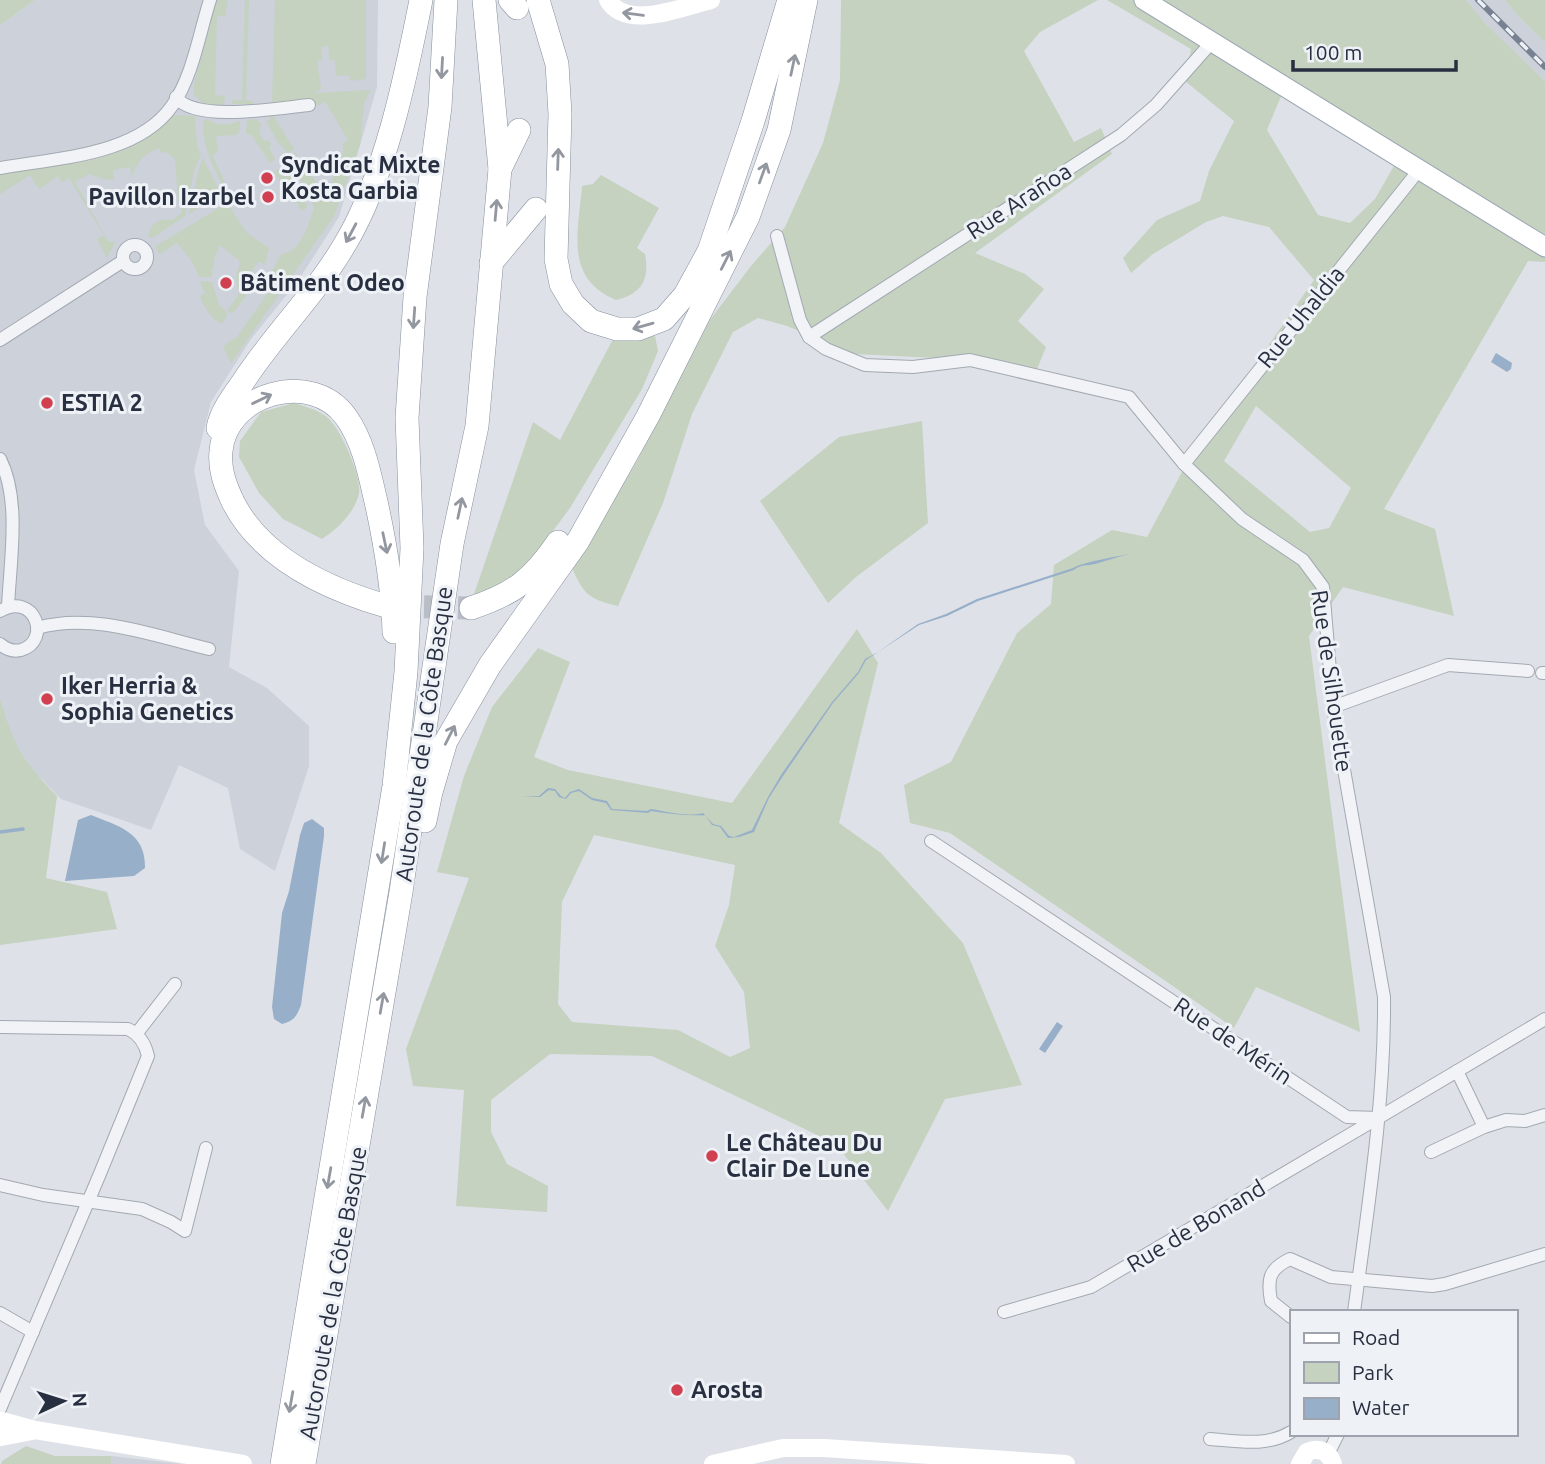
<svg xmlns="http://www.w3.org/2000/svg" width="1545" height="1464" font-family="Ubuntu,sans-serif">
<style>
.built{fill:#ccd1da}
.green{fill:#c4d2bf;fill-rule:evenodd}
.water{fill:#98afc9}
.lines{fill:none;stroke-linecap:round;stroke-linejoin:round}
.stream{stroke:#98afc9;stroke-width:3.5}
.highway-tunnel{stroke:#b9bec6;stroke-width:23;stroke-dasharray:23 11;stroke-linecap:butt}
.street-casing{stroke:#a3a9b2;stroke-width:14}
.primary-casing{stroke:#9da6b4;stroke-width:21}
.highway-casing{stroke:#858f9f;stroke-width:24}
.street{stroke:#f1f3f6;stroke-width:12}
.secondary{stroke:#fff;stroke-width:18}
.primary{stroke:#fff;stroke-width:19}
.highway{stroke:#fff;stroke-width:23}
.rail-casing{stroke:#778192;stroke-width:6}
.rail{stroke:#eef1f6;stroke-width:3.5;stroke-dasharray:10;stroke-linecap:butt}
.oneway{stroke:#9397a0}
.poi-dot{fill:#d14051;stroke:#eef1f6;stroke-width:2.5}
.labels{text-anchor:middle;stroke-width:6;stroke-linejoin:round;paint-order:stroke}
.poi-label{font-size:23px;font-weight:bold;fill:#272f40;stroke:#eef1f6;text-anchor:start}
.street-label{font-size:23px;fill:#272f40;stroke:#eef1f6}
</style>
<rect width="100%" height="100%" fill="#dee2e8"/>
<g class="built">
<path d="M35,0H378L377,87L339,217L298,281L251,339L211,402L194,470L205,525L239,571L229,667L267,688L309,726V766L275,871L240,849L228,788L179,765L151,830L61,799L31,768L9,733L0,698V25Z"/>
<path d="M1466,0H1505L1520,18L1545,42V81L1485,23Z"/>
<path d="M112,1456L181,1464H111Z"/>
</g>
<g class="green">
<path d="M0,0H35L0,25Z"/>
<path d="M217,0H228L225,16H217L215,95L225,96L224,105L205,106L194,94V84Z"/>
<path d="M245,0H249L246,100L254,102L253,104H232L233,100H242Z"/>
<path d="M275,0H366V79L350,81L349,75L336,76L335,61L330,60L328,46L321,47L322,60L317,61L321,88L315,93L371,90L364,103L360,145L334,216L231,363L223,346L237,337L275,283L269,278L281,254C302,252 307,226 314,209L310,197L288,158L295,152L322,191L329,187L344,150L342,144L348,140L325,101L318,106L315,101L272,105Z"/>
<path d="M841,0H1098L1040,32L1024,51L1074,142L1101,128L1112,154L975,253L1025,274L1044,289L1018,321L1046,347L1037,369L976,360L855,354L787,326L758,318L733,332L692,414L663,503L618,606C589,599 584,595 572,568L636,463L709,321L751,266L785,227L823,143L840,80Z"/>
<path d="M1107,0H1466L1485,23L1545,81V262L1528,261L1384,509L1435,529L1454,616L1343,587L1309,636L1360,1032L1256,987L1234,1028L950,833L910,823L904,785L951,762L1017,633L1051,604L1054,565L1112,530L1147,537L1188,461L1314,280L1269,227L1223,216L1206,222L1153,254L1131,273L1123,258L1157,220L1200,201L1209,171L1234,121L1185,81L1191,49ZM1282,94L1395,164L1375,199L1350,223L1318,215L1267,130ZM1256,406L1351,488L1329,528L1310,532L1224,461Z"/>
<path d="M1505,0H1545V42L1520,18Z"/>
<path d="M272,114L294,149L288,153L277,141L266,121L271,120L269,115Z"/>
<path d="M174,115L195,116L197,146L201,154L194,171L185,216L152,238L148,235C152,223 159,218 172,220L182,213L178,200L175,159L168,153L161,152L159,148C145,153 136,162 132,177L130,167L113,170L114,180L103,179L89,174L75,182L108,241L115,242L107,258L97,239L104,235L69,178L62,182L58,176L39,189L30,175L0,194V175C72,160 114,168 174,115Z"/>
<path d="M207,119C218,127 229,125 240,121L239,132L236,135L216,136L218,152L212,155L226,185L223,186C212,164 201,144 204,120Z"/>
<path d="M255,119L261,123L259,132L263,140L269,141L271,144L269,148L275,159L270,163L252,136L246,133L247,120Z"/>
<path d="M203,158L221,194L189,214L198,172Z"/>
<path d="M284,166L306,202L307,207L303,211L298,207L299,204L293,202L274,172Z"/>
<path d="M601,175L659,208L637,248L645,254C650,280 641,294 616,300C563,278 579,229 582,186L593,184Z"/>
<path d="M227,203L247,233L269,248L265,265L259,261L252,271L258,276L248,289L243,287L241,291L248,293L234,312L231,313L227,311L239,294L236,278L240,261L220,245L215,256L211,277H199L191,260L177,243L162,253H158L156,246Z"/>
<path d="M200,281L212,282L219,305L227,313L224,322L220,323C211,318 203,306 200,296L205,293Z"/>
<path d="M655,336L658,351L642,389L570,508L529,563L493,589L474,594L533,422L560,440L612,341Z"/>
<path d="M294,403C303,406 316,409 324,415C339,423 362,477 359,493C355,513 337,529 322,539L283,519L259,493L239,457L240,441L261,412Z"/>
<path d="M922,421L928,523L856,577L828,603L760,501L839,437Z"/>
<path d="M857,629L878,663L839,823L881,853L963,943L1022,1085L945,1099L888,1211L836,1144L652,1056L550,1054L491,1100V1132L507,1164L548,1186L547,1212L456,1206L464,1090L413,1086L406,1049L469,878L437,872L464,776L492,707L538,648L570,662L534,757L568,770L732,803ZM594,835L735,865L729,905L715,946L744,992L750,1048L730,1057L678,1030L572,1022L558,1004L562,902Z"/>
<path d="M0,698C13,745 23,761 57,796L46,878L107,892L117,929L0,945Z"/>
<path d="M26,1446L55,1456H112L111,1464H1L2,1461Z"/>
</g>
<g class="water">
<path d="M1496,353L1512,363L1511,369L1507,372L1491,362Z"/>
<path d="M1129,554C1117,557 1106,561 1095,564C1087,566 1081,564 1074,570L978,601L947,616L919,625L866,660L859,673L833,703L783,776L769,798L754,832L739,837L728,838L720,827L712,825L705,815C687,816 670,814 651,811L648,813L611,810L606,803L592,800L579,791L571,793L566,799L559,797L555,791L549,790L540,797L522,796H539L548,788L555,789L561,796L565,798L570,792L579,789L592,798L607,801L612,809L647,811L651,809C668,812 687,817 703,813L713,824L721,826L729,836L734,837L752,830L768,797L781,775L832,702L858,672L865,659L878,652L918,624L946,614L977,599L1073,568C1083,562 1115,557 1129,554Z"/>
<path d="M91,815C118,826 146,832 145,868L134,876L65,881L78,820Z"/>
<path d="M312,819L324,828V836L301,1005C297,1016 294,1021 282,1024L274,1019L272,1007L282,913L289,891L300,835L304,823Z"/>
<path d="M1057,1022L1063,1026L1045,1053L1039,1049Z"/>
</g>
<g class="lines">
<path class="stream" d="M0,832L23,829"/>
<path class="highway-tunnel" d="M390,606L471,608"/>
<defs>
<g id="street">
<path d="M176,97C194,123 280,108 309,105"/>
<path d="M0,168C55,158 137,156 172,106C193,76 199,34 210,0"/>
<path d="M777,236L800,320L809,337L826,349L865,365L913,367L970,360L1129,397L1184,464L1242,519L1303,560L1323,587L1333,707L1384,997C1385,1102 1368,1207 1354,1312"/>
<circle cx="135" cy="257" r="12"/>
<path d="M809,337L1121,135L1156,105L1211,43"/>
<path d="M0,340L123,261"/>
<path d="M0,459C21,500 10,561 8,607"/>
<path d="M1184,464L1419,170"/>
<path d="M0,611C35,591 52,641 21,650C13,652 6,649 0,644"/>
<path d="M37,628C93,612 154,636 209,649"/>
<path d="M1542,673H1545"/>
<path d="M1333,707L1448,665L1528,671"/>
<path d="M931,841L1347,1117L1378,1118L1545,1019"/>
<path d="M0,1027L128,1029C139,1034 145,1043 148,1056L99,1176L0,1409"/>
<path d="M137,1033L175,984"/>
<path d="M1457,1071L1484,1127"/>
<path d="M1431,1152L1484,1127L1506,1120L1525,1121L1545,1115"/>
<path d="M0,1185L43,1195L142,1209L171,1222L185,1231L206,1148"/>
<path d="M1004,1312L1091,1287L1378,1118"/>
<path d="M0,1313L33,1332"/>
<path d="M1291,1317L1271,1301C1267,1279 1269,1269 1290,1259L1331,1277L1432,1286L1445,1284L1545,1254"/>
<path d="M1210,1439C1237,1441 1267,1447 1291,1432"/>
<path d="M1328,1454L1338,1434"/>
</g>
<path id="primary" d="M1144,0L1545,247"/>
<g id="highway">
<path d="M510,0L517,8"/>
<path d="M538,0L557,64L560,114L556,259L561,284L573,304L591,321L617,329H638L664,319L685,295L709,251L753,121L789,0"/>
<path d="M500,169L519,130"/>
<path d="M491,263L536,209"/>
<path d="M218,428C221,412 233,396 243,382C274,334 316,294 345,244C385,178 406,76 421,0"/>
<path d="M386,606C328,589 262,559 233,502C225,485 219,469 221,451C226,393 312,369 346,417C364,442 370,476 377,506C386,548 393,589 394,632"/>
<path d="M471,608C514,594 533,579 558,542"/>
<path d="M425,821L431,792L446,741L490,665L578,541L648,416L748,217L779,130L806,0"/>
<path d="M282,1464L394,786L406,672L412,548L407,418L415,297L440,107L446,0"/>
<path d="M304,1464L401,892L452,544L477,426L500,169L484,0"/>
</g>
</defs>
<use href="#street" class="street-casing"/>
<use href="#primary" class="primary-casing"/>
<use href="#highway" class="highway-casing"/>
<use href="#street" class="street"/>
<g class="secondary">
<path d="M608,0C626,31 683,7 711,0"/>
<path d="M2,1421L35,1430L243,1464"/>
<path d="M1,1437L32,1431"/>
<path d="M713,1464L783,1448H824L1066,1464"/>
<path d="M1300,1464L1307,1452C1319,1447 1329,1451 1333,1464"/>
</g>
<use href="#primary" class="primary"/>
<use href="#highway" class="highway"/>
<defs>
<path id="rail" d="M1478,0L1545,67"/>
</defs>
<use href="#rail" class="rail-casing"/>
<use href="#rail" class="rail"/>
</g>
<defs><path id="oneway-shaft" d="M-6 0H5M1.5-3L5.5 0L1.5 3" fill="none" stroke-width="1.6" stroke-linecap="round" stroke-linejoin="round" transform="scale(1.75)"/></defs>
<g class="oneway">
<use href="#oneway-shaft" transform="translate(633 14) rotate(-172)"/>
<use href="#oneway-shaft" transform="translate(793 65) rotate(-78)"/>
<use href="#oneway-shaft" transform="translate(442 68) rotate(93)"/>
<use href="#oneway-shaft" transform="translate(558 159) rotate(-88)"/>
<use href="#oneway-shaft" transform="translate(763 173) rotate(-70)"/>
<use href="#oneway-shaft" transform="translate(496 210) rotate(-85)"/>
<use href="#oneway-shaft" transform="translate(351 233) rotate(118)"/>
<use href="#oneway-shaft" transform="translate(726 260) rotate(-63)"/>
<use href="#oneway-shaft" transform="translate(414 318) rotate(94)"/>
<use href="#oneway-shaft" transform="translate(643 326) rotate(164)"/>
<use href="#oneway-shaft" transform="translate(262 399) rotate(-26)"/>
<use href="#oneway-shaft" transform="translate(460 508) rotate(-78)"/>
<use href="#oneway-shaft" transform="translate(385 543) rotate(78)"/>
<use href="#oneway-shaft" transform="translate(450 735) rotate(-63)"/>
<use href="#oneway-shaft" transform="translate(383 853) rotate(99)"/>
<use href="#oneway-shaft" transform="translate(382 1003) rotate(-80)"/>
<use href="#oneway-shaft" transform="translate(364 1107) rotate(-80)"/>
<use href="#oneway-shaft" transform="translate(329 1178) rotate(100)"/>
<use href="#oneway-shaft" transform="translate(291 1402) rotate(100)"/>
</g>
<g class="poi-dot">
<circle cx="267" cy="178" r="7"/>
<circle cx="268" cy="197" r="7"/>
<circle cx="226" cy="283" r="7"/>
<circle cx="47" cy="403" r="7"/>
<circle cx="47" cy="699" r="7"/>
<circle cx="712" cy="1156" r="7"/>
<circle cx="677" cy="1390" r="7"/>
</g>
<g class="labels">
<g class="poi-label">
<text x="281" y="173">Syndicat Mixte<tspan x="281" dy="26">Kosta Garbia</tspan></text>
<text x="254" y="205" text-anchor="end">Pavillon Izarbel</text>
<text x="240" y="291">Bâtiment Odeo</text>
<text x="61" y="411">ESTIA 2</text>
<text x="61" y="694">Iker Herria &amp;<tspan x="61" dy="26">Sophia Genetics</tspan></text>
<text x="726" y="1151">Le Château Du<tspan x="726" dy="26">Clair De Lune</tspan></text>
<text x="691" y="1398">Arosta</text>
</g>
<g class="street-label">
<text transform="translate(1019 201) rotate(-33)" y="8">Rue Arañoa</text>
<text transform="translate(1301 317) rotate(-51)" y="8">Rue Uhaldia</text>
<text transform="translate(1332 681) rotate(82)" y="8">Rue de Silhouette</text>
<text transform="translate(424 734) rotate(-82)" y="8">Autoroute de la Côte Basque</text>
<text transform="translate(1233 1041) rotate(34)" y="8">Rue de Mérin</text>
<text transform="translate(1196 1226) rotate(-31)" y="8">Rue de Bonand</text>
<text transform="translate(333 1293) rotate(-80)" y="8">Autoroute de la Côte Basque</text>
</g>
</g>
<rect x="1290" y="1310" width="228" height="126" fill="#eef1f6" stroke="#9ea3ad" stroke-width="2"/>
<rect x="1304" y="1333" width="35" height="10" fill="#ffffff" stroke="#9ea3ad" stroke-width="2"/>
<text x="1352" y="1345" font-size="21" fill="#272f40">Road</text>
<rect x="1304" y="1362" width="35" height="21" fill="#c4d2bf" stroke="#9ea3ad" stroke-width="2"/>
<text x="1352" y="1380" font-size="21" fill="#272f40">Park</text>
<rect x="1304" y="1398" width="35" height="21" fill="#98afc9" stroke="#9ea3ad" stroke-width="2"/>
<text x="1352" y="1415" font-size="21" fill="#272f40">Water</text>
<g transform="translate(63 1401) rotate(86)" stroke="#eef1f6" stroke-width="5" paint-order="stroke">
<path d="M0-5L12 26L0 18L-12 26Z" fill="#272f40"/>
<text y="-10" font-size="19" font-weight="bold" text-anchor="middle" fill="#272f40">N</text>
</g>
<path d="M1293 60v10h163v-10" fill="none" stroke="#272f40" stroke-width="3.5"/>
<text x="1304" y="60" font-size="21" fill="#272f40" stroke="#eef1f6" stroke-width="5" paint-order="stroke">100 m</text>
</svg>
